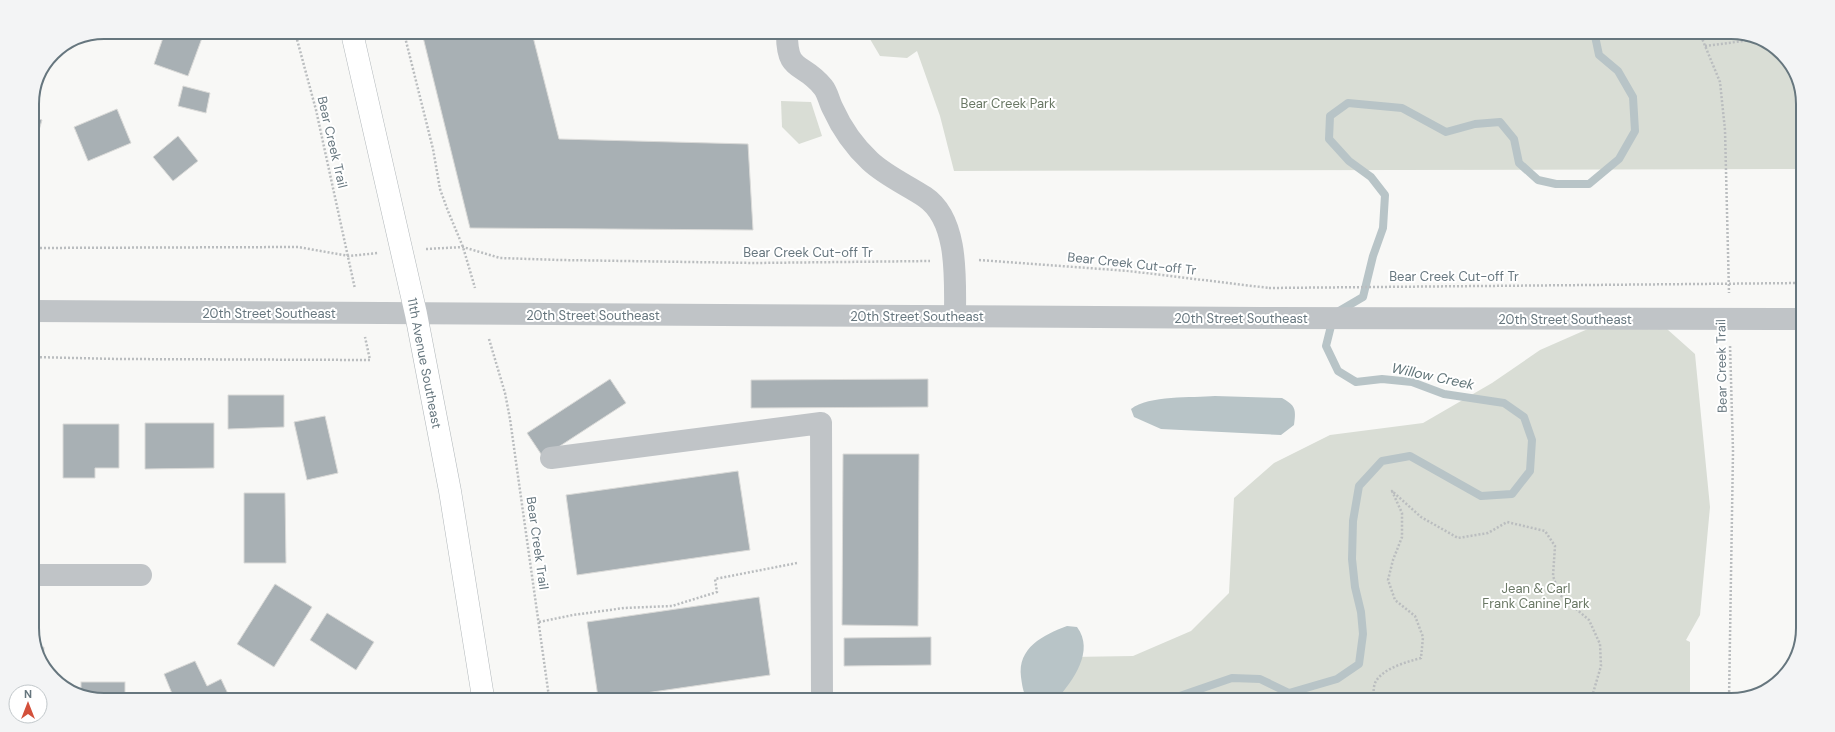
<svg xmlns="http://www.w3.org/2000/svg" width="1835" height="732" font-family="'DM Sans',sans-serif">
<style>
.green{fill:#d9ddd5}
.water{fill:#b8c4c7}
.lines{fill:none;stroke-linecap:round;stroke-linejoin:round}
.stream{stroke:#b8c4c7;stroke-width:8}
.building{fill:#a8b0b4;stroke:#dadad8}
.major-casing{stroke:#b1b7ba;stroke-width:23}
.path{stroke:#babdbf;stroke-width:2.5;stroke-dasharray:2 2;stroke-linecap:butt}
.minor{stroke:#c0c4c7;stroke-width:22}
.major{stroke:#fff;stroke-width:22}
.path-bridge{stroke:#babdbf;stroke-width:2.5;stroke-dasharray:2 2;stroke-linecap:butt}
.minor-bridge{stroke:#c0c4c7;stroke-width:22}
.labels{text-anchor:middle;stroke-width:4;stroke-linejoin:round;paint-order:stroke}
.park-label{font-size:13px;fill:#697764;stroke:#fff}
.street-label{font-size:13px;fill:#66767e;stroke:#fff}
.water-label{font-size:14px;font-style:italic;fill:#607478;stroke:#fff}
.rim{fill:none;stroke:#66767e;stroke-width:2}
</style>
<rect width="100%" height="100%" fill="#f8f8f6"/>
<g class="green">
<path d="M867,34L1754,36L1788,60L1803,99L1802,169L954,171L940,116L917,51L907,58L880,56Z"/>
<path d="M781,101L811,102L822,136L799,144L782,127Z"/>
<path d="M1606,321H1658L1695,354L1710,507L1700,615L1686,640L1690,642V700L1047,698L1046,688L1071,657L1133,656L1191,631L1229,593L1234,498L1274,463L1330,435L1423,423L1492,383L1540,350Z"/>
</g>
<g class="water">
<path d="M1215,396L1282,398C1296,406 1296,409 1294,425L1281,435L1161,429L1134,417L1131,409C1149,395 1192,398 1215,396Z"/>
<path d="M1067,626L1077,627C1095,651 1073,680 1058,698H1027C1023,693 1022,684 1021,677C1017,648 1043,635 1067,626Z"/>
</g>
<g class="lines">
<path class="stream" d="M1171,699L1232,678L1260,679L1289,693L1337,679L1359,664L1363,634L1361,612L1355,587L1352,559L1353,521L1359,486L1382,461L1410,456L1481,496L1512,494L1530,471L1532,440L1524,417L1504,403L1444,394L1412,382L1382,379L1356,382L1338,371L1326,346L1334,314L1363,297L1373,256L1383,228L1385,195L1371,177L1349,161L1329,139L1330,116L1348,103L1402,108L1446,132L1475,124L1500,122L1514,139L1519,163L1538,180L1556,184H1589L1619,159L1635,131L1633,97L1618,71L1599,55L1595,36"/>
</g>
<g class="building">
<path d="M165,32H187L202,38L188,76L154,64Z"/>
<path d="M422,33H532L559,139L748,144L753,230L470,228Z"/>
<path d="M183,86L210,93L206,113L178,106Z"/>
<path d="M117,109L131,143L88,161L74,127Z"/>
<path d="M32,117L42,120L32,154Z"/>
<path d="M178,136L198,161L173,181L153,157Z"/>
<path d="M610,379L626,403L543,457L527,433Z"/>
<path d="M928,379V407L751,408V380Z"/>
<path d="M228,395H284V427L228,429Z"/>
<path d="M325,416L338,473L307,480L294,422Z"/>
<path d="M145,423H214V468L145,469Z"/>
<path d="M63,424H119V468H95V478H63Z"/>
<path d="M843,454H919L918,626L842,625Z"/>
<path d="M738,471L750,550L577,575L566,495Z"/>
<path d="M244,493H285L286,563H244Z"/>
<path d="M275,584L312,607L274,667L237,644Z"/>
<path d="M759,597L770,675L618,697H598L587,622Z"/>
<path d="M327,613L374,642L356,670L310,640Z"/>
<path d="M931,637V665L844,666V638Z"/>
<path d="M38,647H44V664Z"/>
<path d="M195,661L207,686L221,679L229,696H173L164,674Z"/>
<rect x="81" y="682" width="44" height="14"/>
</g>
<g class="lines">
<defs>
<path id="major" d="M352,33L416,314L450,491L483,697"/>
</defs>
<use href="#major" class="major-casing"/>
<g class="path">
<path d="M295,32L316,110L355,289"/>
<path d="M404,33L433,149L440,189L448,211L463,247L475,288"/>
<path d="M1701,36L1720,82L1725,130L1729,293"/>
<path d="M1705,46L1751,40H1760"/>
<path d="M32,248L298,247L349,256L378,253"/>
<path d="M426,249L463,247L500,258L560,260L755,263L930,261"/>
<path d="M979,260L1129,271L1269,288"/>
<path d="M489,339L505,393L510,419L549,697"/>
<path d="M32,357L118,359L370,360L365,337"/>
<path d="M539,622L573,615L624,608L672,606L717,592L715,579L797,563"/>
<path d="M1373,699C1374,695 1373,688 1375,683C1382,668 1407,662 1421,658L1423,637L1415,616L1395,600L1388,580L1393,560L1402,537V513L1392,491L1421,517L1458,538L1488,533L1507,522L1545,531L1555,546L1553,576L1560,595L1589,620L1600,644L1601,666L1591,700"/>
<path d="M1526,700H1545"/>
<path d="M1729,700L1733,451L1730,344"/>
</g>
<g class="minor">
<path d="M787,34C787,74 802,61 823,87C828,93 829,102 833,109C842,129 854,146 870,161C886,176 907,185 925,197C959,220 955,280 955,316"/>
<path d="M32,311L1261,318"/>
<path d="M551,458L821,423L822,698"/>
<path d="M32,575H141"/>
</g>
<use href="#major" class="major"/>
<path class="path-bridge" d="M1269,288L1802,283"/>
<path class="minor-bridge" d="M1261,318L1801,319"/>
</g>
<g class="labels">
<g class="park-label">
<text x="1008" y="108">Bear Creek Park</text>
<text x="1536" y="593">Jean &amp; Carl<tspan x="1536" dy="15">Frank Canine Park</tspan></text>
</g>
<g class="street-label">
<text transform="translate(333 142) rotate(77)" y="5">Bear Creek Trail</text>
<text x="808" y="257">Bear Creek Cut-off Tr</text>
<text transform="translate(1132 263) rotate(6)" y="5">Bear Creek Cut-off Tr</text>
<text x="1454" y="281">Bear Creek Cut-off Tr</text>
<text x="269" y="318">20th Street Southeast</text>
<text x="593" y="320">20th Street Southeast</text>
<text x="917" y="321">20th Street Southeast</text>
<text x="1241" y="323">20th Street Southeast</text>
<text x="1565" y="324">20th Street Southeast</text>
<text transform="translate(425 363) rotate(79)" y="5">11th Avenue Southeast</text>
<text transform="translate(1721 366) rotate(-91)" y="5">Bear Creek Trail</text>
<text transform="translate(538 543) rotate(82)" y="5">Bear Creek Trail</text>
</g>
<g class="water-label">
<text transform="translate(1433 376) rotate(12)" y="5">Willow Creek</text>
</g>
</g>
<path d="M0 0H1835V732H0ZM104 39H1731A65 65 0 0 1 1796 104V628A65 65 0 0 1 1731 693H104A65 65 0 0 1 39 628V104A65 65 0 0 1 104 39Z" fill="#f3f4f5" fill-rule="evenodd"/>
<path class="rim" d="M104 39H1731A65 65 0 0 1 1796 104V628A65 65 0 0 1 1731 693H104A65 65 0 0 1 39 628V104A65 65 0 0 1 104 39Z"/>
<g transform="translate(28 704)"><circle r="19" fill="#ffffff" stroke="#c2c8cb"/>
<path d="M0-3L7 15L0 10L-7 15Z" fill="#d3503b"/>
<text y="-6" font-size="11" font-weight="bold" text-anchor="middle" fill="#66767e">N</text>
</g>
</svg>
